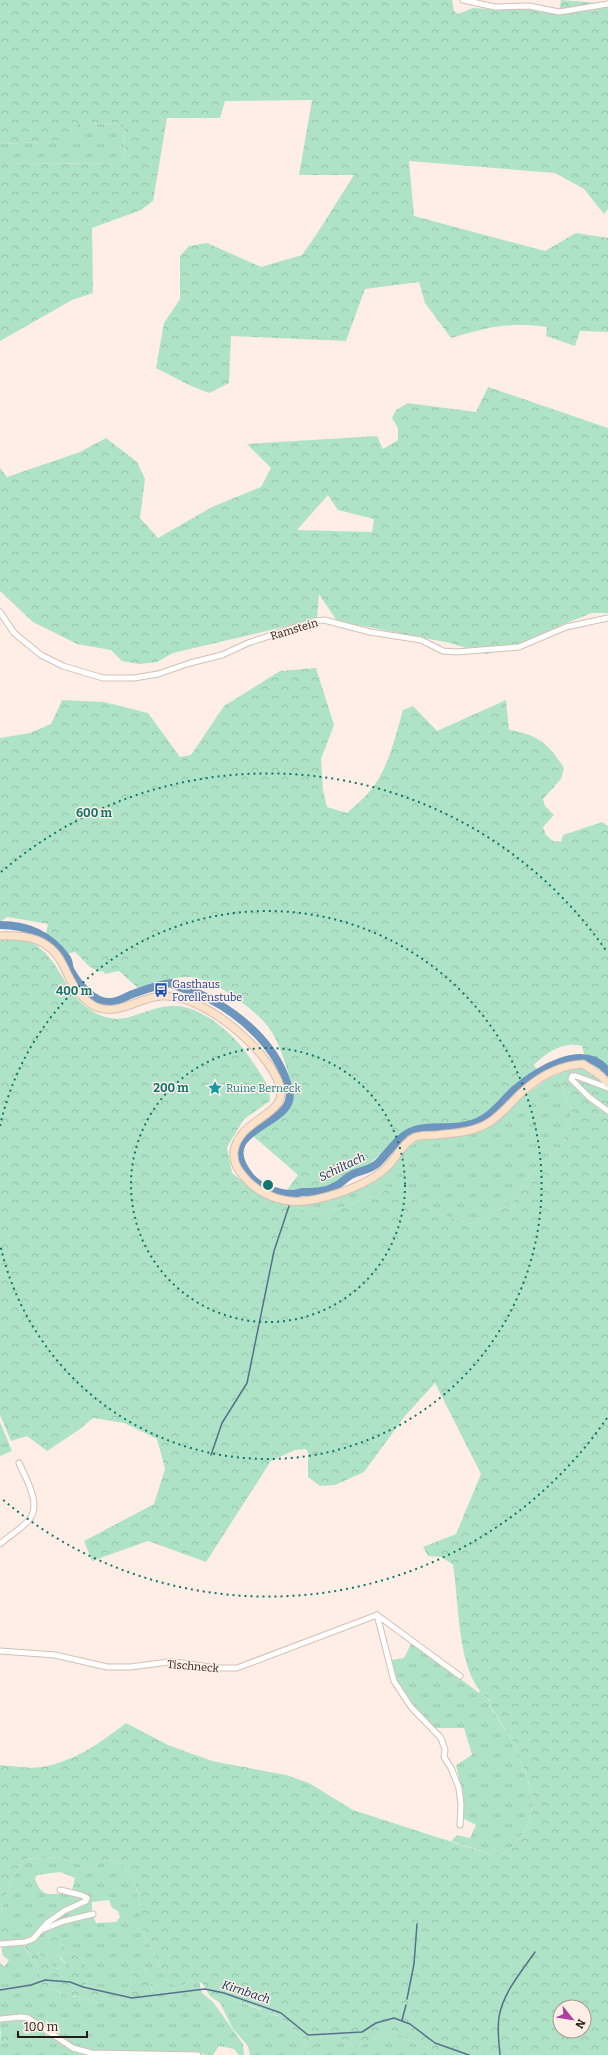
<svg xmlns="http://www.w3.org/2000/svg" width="608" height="2055" font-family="Bitter,serif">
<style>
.grass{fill:url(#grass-tufts);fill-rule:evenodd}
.forest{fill:url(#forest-crowns);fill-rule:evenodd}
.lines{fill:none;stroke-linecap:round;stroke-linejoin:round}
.stream{stroke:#57718d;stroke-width:1.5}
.river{stroke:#6d96bf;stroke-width:8}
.street-casing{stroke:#d4c0b5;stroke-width:7}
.secondary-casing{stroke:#d4c0b5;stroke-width:9}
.street{stroke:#fff;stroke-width:5}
.secondary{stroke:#fde2ca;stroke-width:7}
.ring{fill:none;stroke:#0f766e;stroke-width:2;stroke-dasharray:2 4}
.labels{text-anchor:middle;stroke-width:3;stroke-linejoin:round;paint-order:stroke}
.street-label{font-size:11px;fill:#231c18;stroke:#feeee5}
.transit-label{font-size:11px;fill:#164399;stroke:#feeee5;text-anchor:start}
.culture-label{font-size:11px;fill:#0d838f;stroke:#feeee5;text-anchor:start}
.water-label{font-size:12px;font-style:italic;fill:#003057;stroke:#feeee5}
.centre{fill:#0f766e;stroke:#feeee5;stroke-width:2}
.ring-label{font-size:12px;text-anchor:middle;font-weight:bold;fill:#0f766e;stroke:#feeee5;stroke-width:3;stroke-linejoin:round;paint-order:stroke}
</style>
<defs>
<pattern id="grass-tufts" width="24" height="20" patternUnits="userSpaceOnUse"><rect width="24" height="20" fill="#afe3c7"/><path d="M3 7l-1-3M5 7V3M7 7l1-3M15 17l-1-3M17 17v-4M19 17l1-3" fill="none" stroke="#96c2aa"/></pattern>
<pattern id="forest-crowns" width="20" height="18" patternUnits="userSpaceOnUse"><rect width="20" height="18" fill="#afe3c7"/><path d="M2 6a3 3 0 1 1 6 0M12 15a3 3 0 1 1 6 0" fill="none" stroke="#96c2aa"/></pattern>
</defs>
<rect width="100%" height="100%" fill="#feeee5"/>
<g class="grass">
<path d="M124,123L125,163L0,164V144L42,142L78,124Z"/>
<path d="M566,1071L561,1084L572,1111L560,1148L533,1170L512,1203L471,1224L437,1213L408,1195L384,1191L358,1202L321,1214L305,1211L293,1204L369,1183L386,1172L403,1152L417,1141L468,1133L488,1127L499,1120L521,1098L547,1079Z"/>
<path d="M0,1422L12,1451L0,1456Z"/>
<path d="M412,1642L479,1693L480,1691L491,1702L489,1705L517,1748L534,1800L527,1828L511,1848L502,1854L492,1855L451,1841L457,1835L470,1838L476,1825L462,1818L461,1788L456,1765L472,1755L464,1728H435C410,1704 400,1695 391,1660L404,1658Z"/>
<path d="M58,1857L89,1868L107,1860L121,1863L134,1878L140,1907V1925L168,1982L181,1988L189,1981L199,1982L202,1993L213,2002L243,2044L244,2055H239L234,2049L219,2046L213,2055L171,2052L94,2051L78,2048L33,2020L0,2019V1962L4,1967L9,1960L3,1956L2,1952L0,1915L13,1877L24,1859ZM60,1872L75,1878L71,1894C54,1891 43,1902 35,1879L37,1875ZM109,1900L112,1908L118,1911L120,1917L116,1922L96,1923L92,1913V1902ZM51,1928L60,1944L83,1960L84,1979L87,1986L96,1988L98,2003L78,1996L74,1997L60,1993L56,1990L44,1988L37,1967L23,1945L36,1947C39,1957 50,1967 61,1970L64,1969L66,1964L60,1958ZM142,1966L146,1970L153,1991L127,1994L134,1969Z"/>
<path d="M210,1996L237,2001L280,2017L306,2041L297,2055H250L248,2046L233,2029L220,2003Z"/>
<path d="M24,2019L33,2022L78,2051L179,2055H0V2044L13,2039L1,2028L0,2033V2020Z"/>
<path d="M392,2031L436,2052L435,2055H308L317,2038L334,2036L357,2047Z"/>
</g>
<g class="forest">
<path d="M0,0H452L454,11L458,14L473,8L490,9L532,7L559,13L561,0L598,3V9L608,7V209L604,214L584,189L555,173L409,161L414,216L545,251L576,233L608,238V332L580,331L575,346L546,336L547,327C508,322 488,327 451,338L425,303L419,282L365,289L346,341L231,336L229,383L209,393L189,385L156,368L164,323L180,299V256L189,246L207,243L261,267L302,255L318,232L354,175H299L312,100L225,101L220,118H167L153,201L141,210L92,228L93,293L72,300L0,341V164L125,163L124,123L78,124L69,138L42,142L0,144Z"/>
<path d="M488,387L608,428V613H592L564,624L519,647L486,654L450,643L337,621L319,594L317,619L173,653L157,662L139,664L122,661L111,650L77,644L33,622L0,591V468L7,477L80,452L106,438L137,462L145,479L140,518L158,538L212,507L261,487L271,468L247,444L377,436L383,449L398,440V428L392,418L396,410L408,403L476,412ZM328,495L338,510L374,519L372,532L297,530Z"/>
<path d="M316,668L334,725L321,759L323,790L327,807L347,813C355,806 364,798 371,790C389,767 395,737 403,710L413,706L437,731L506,700L509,730C537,734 549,744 564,768L561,779L543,799L545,806L554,815L543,827L546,835L553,841L561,842L563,835L602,822L608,826V1068L599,1059L584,1054L582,1046C564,1041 547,1052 534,1065L538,1072L512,1089L501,1102L482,1118L458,1126L410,1128L366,1167L318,1191L306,1188L293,1193L287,1190L298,1175L253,1136C263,1123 283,1120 290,1105C295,1095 291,1083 288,1072C283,1056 277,1036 265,1023C250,1006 213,979 190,977C174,976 155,984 139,989L119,971L105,974L104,972L101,971L100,972L90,967L75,952L66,954L46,933L48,924L7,917L0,922V738L30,733L51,724L62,700L104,702L148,713L180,757L191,755L224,706L280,671Z"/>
<path d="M15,938C20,939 27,940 32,943C59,957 64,992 89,1009C123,1032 140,1007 172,1006C201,1004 236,1036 250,1058C258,1071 271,1085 270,1101L244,1119L227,1147L232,1173L260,1195L293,1204L305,1211L321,1214L358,1202L384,1191L396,1190L408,1195L437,1213L471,1224L512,1203L533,1170L560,1148L572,1111L561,1084L566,1071C588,1063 596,1072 608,1090V2055H435L436,2052L392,2031L357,2047L334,2036L318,2038L308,2055H297L306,2041L280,2017L274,2014L267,2020L259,2014L261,2009L237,2001L210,1996L202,1983L189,1981L179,1989L168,1982L140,1925V1907L134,1878L121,1863L107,1860L89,1868L58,1857L24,1859L13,1877L0,1915L10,1928L6,1938L0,1943V1765C13,1766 28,1769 41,1767C74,1762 100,1743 126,1723L168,1745L212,1761L286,1775L309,1783L353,1810L492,1855L502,1854L511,1848L527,1828L534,1800L517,1748L489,1704L491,1701C488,1698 483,1695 480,1691C457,1661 459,1602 453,1565L442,1557L428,1556L423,1547L456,1534L481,1474L435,1383L405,1416L364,1472L335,1485L320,1486L308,1477V1452L306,1449L295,1450L271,1461L206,1562L148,1541L92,1561L84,1541L154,1504L165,1469L157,1439L124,1423L93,1418L80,1429L47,1451L27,1436L11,1441L0,1415V940ZM560,2007H584V2031H560Z"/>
<path d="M51,1927L60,1944L83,1960L86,1968C83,1973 84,1980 87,1986L97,1988L100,1992L98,2003L78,1996L67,1997L56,1990L43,1988L37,1967L23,1944L35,1939L38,1953L57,1969H64L66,1964C58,1952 44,1946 45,1930Z"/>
<path d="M138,1965C149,1967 150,1982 153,1992L152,1995L127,1994L134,1969Z"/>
<path d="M4,2027L13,2032L15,2036L13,2039L0,2044L1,2028Z"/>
</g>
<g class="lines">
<g class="stream">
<path d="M211,1455L222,1423L247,1383L274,1251L289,1206"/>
<path d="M0,1990L31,1985L45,1980L70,1982L83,1987L132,1998L205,1989L224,1993L281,2013L308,2035L362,2032L376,2023L394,2018L410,2024L435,2043L469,2055"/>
<path d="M407,1999L414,1964L417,1924"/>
<path d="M402,2020L406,2005"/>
<path d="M500,2055C499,2042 497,2030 499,2017C503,1993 521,1972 535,1952"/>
</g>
<path class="river" d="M0,925C27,925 50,935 66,957C70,961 68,967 71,971C78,984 94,1003 110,1002C117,1002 124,998 130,995C144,990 156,985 171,983C181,990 195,991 206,997C243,1016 279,1048 289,1090C299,1127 211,1126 249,1175C258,1187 278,1194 292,1194C296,1194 299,1193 302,1192C315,1192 325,1192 336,1186C342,1182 347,1177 353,1174C362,1170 370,1170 378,1163C388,1153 397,1138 410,1132C429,1122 457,1133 481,1120C495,1113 503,1100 514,1090C537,1071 584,1040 608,1072"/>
<defs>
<g id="street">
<path d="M463,0L495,7L529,6L559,12L608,4"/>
<path d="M0,612L14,633L41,655L63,666L103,678H134L158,674L190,663L222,655L248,643L314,621L324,620L370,632L421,640L443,651L456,652L519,647L566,627L608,618"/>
<path d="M608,1088L576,1076H572L571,1079L589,1097L608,1111"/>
<path d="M0,1544C9,1536 21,1529 29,1520C42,1504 26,1479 19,1463"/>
<path d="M377,1615L394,1681L411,1707L441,1738L445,1750L444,1757L451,1768L459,1788L461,1805L460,1825"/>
<path d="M377,1615L460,1676"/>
<path d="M0,1651L55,1655L107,1667H130L169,1662L183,1663L216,1668H237L377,1615"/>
<path d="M44,1929L64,1921L93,1914"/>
<path d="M0,1944L25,1942L33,1939L47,1923L64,1911L86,1901L87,1898L81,1895L60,1890"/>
<path d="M0,2019L21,2017L28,2018L73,2048L91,2053L198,2055"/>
</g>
<path id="secondary" d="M0,936C26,935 49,938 62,963C68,974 71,984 79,993C84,998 89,1004 96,1007C120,1016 139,997 162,996C202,993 268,1049 280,1086C289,1116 238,1118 234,1152C233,1163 238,1170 245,1178C256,1191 273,1199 290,1201C316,1204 367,1186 386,1168C396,1159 403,1142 415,1137C422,1135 430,1135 437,1135C455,1133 475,1132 490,1122C505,1112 515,1097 528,1087C544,1074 564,1065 583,1064L601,1076L608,1084"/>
</defs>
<use href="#street" class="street-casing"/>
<use href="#secondary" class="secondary-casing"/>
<use href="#street" class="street"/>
<use href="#secondary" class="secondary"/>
</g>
<g class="ring">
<circle cx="268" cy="1185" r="137"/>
<path d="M0 1126A274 274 0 1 1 0 1244"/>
<path d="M607 1418A411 411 0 0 1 1 1498M1 872A411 411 0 0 1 607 952"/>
</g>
<defs>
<symbol id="bus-bare" viewBox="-9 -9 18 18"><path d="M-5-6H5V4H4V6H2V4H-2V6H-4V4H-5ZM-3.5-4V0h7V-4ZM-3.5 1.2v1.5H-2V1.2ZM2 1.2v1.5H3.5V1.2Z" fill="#1a4fb4" stroke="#feeee5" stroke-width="2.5" paint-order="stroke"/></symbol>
<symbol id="sight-bare" viewBox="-9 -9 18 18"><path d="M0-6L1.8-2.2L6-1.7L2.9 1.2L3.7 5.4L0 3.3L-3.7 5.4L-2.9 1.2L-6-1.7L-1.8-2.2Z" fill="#0f9aa8" stroke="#feeee5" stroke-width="2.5" paint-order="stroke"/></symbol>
</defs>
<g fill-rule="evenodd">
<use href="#bus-bare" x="151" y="980" width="20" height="20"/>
<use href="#sight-bare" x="205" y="1078" width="20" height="20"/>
</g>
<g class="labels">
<g class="street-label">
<text transform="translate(294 629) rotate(-17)" y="4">Ramstein</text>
<text transform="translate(193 1666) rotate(5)" y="4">Tischneck</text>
</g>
<g class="transit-label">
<text x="172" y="988">Gasthaus<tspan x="172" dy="13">Forellenstube</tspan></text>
</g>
<g class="culture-label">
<text x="226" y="1092">Ruine Berneck</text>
</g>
<g class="water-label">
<text transform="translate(342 1167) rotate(-26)" y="4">Schiltach</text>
<text transform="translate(246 1992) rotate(18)" y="4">Kirnbach</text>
</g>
</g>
<circle cx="268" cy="1185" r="6" class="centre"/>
<g class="ring-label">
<text x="94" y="817">600 m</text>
<text x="74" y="995">400 m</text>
<text x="171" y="1092">200 m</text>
</g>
<g transform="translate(572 2019) rotate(120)"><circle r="19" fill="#feeee5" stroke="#a69a93"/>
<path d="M0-3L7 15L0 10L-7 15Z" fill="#ab40a0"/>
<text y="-6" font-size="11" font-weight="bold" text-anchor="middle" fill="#231c18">N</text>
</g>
<path d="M18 2031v6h69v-6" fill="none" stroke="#231c18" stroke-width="2"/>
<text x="24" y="2031" font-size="12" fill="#231c18" stroke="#feeee5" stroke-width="3" paint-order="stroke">100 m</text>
</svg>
